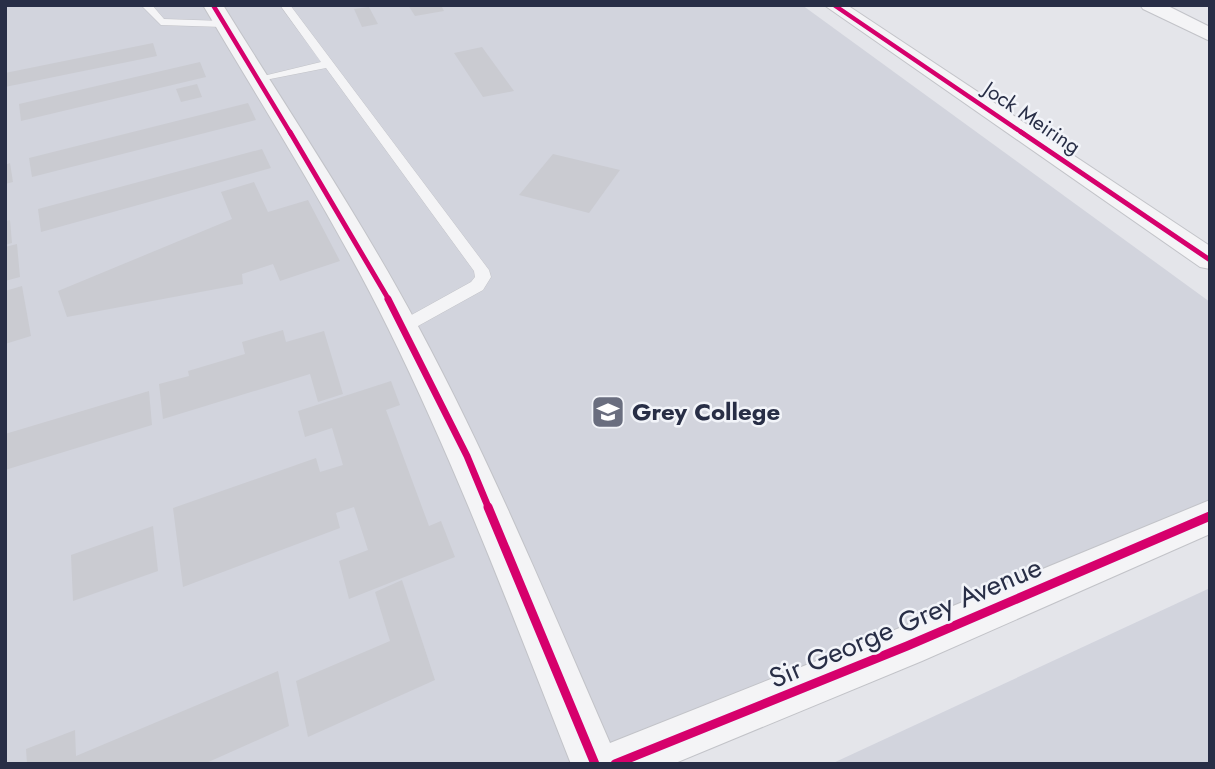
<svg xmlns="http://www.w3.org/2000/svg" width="1215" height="769" font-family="Jost,sans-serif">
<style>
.built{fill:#d2d4dd}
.building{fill:#cacbd1}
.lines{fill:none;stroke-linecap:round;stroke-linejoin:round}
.service-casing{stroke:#c2c3c8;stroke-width:1}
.minor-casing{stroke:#c2c3c8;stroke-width:2}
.service{fill:#f4f4f6;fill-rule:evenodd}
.minor{fill:#f4f4f6;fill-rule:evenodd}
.cycleway-far3-casing{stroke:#f2f4f9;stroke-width:7}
.cycleway-far2-casing{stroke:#f2f4f9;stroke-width:9}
.cycleway-far1-casing{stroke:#f2f4f9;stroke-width:11}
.cycleway-casing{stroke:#f2f4f9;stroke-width:13}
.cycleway-far3{stroke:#d6006c;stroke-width:4.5}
.cycleway-far2{stroke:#d6006c;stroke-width:5}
.cycleway-far1{stroke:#d6006c;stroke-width:7}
.cycleway{stroke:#d6006c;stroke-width:9}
.labels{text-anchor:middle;stroke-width:5;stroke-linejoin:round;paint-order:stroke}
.far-street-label{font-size:21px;fill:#282e46;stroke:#f2f4f9}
.poi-label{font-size:24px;font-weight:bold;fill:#282e46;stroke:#f2f4f9;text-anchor:start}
.near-street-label{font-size:28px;fill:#282e46;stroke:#f2f4f9}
</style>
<rect width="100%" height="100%" fill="#e4e5ea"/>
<g class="built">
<path d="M5,5H802L1210,302V522L670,764H5Z"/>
<path d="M1210,588V764H831Z"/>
</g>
<g class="building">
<path d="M408,5H441L444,11L415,16Z"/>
<path d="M369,7L378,24L362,27L354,9Z"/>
<path d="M153,43L157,56L5,87V73Z"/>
<path d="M482,47L514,91L483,97L454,53Z"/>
<path d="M200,62L206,77L21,121L19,104Z"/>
<path d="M197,84L202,97L181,102L176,89Z"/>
<path d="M248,103L256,120L32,177L29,158Z"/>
<path d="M262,149L271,168L41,232L38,209Z"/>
<path d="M553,154L620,170L589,213L519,195Z"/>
<path d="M10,163L13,182L5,184V165Z"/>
<path d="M254,182L268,212L308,200L340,261L280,281L273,264L242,274L243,284L67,317L58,291L232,219L221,192Z"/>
<path d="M10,220L12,243L5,245V221Z"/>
<path d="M17,244L20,277L5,281V247Z"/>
<path d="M22,286L31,336L5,344V291Z"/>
<path d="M283,330L286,342L324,331L343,394L318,402L310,374L163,419L159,384L189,376L188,371L245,354L242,342Z"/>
<path d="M391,381L400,405L386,410L429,526L441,521L455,557L349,599L339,561L368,550L354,507L336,513L340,528L183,587L173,508L316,458L320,472L343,465L332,428L305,437L298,411Z"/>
<path d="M149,391L152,425L5,470V434Z"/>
<path d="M153,526L158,571L73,601L71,555Z"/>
<path d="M402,580L435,680L308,737L296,681L390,641L375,592Z"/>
<path d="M278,671L289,726L204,764H27L26,749L75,730L76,756Z"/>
</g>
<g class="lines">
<defs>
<g id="service">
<path d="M141,5H152L164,19L223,21L228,24L223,27L161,25Z"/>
<path d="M280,5H290L489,270L491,277L483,290L409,331L403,333L395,327L397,323L471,282L475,277L474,271L326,68L255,82V78L321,62Z"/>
</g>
<g id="minor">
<path d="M203,5H223C289,112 360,217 419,328C491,462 549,603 610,743L897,629L1210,500V534L922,661L673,764H571C513,617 458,470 388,328C333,217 266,112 203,5Z"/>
<path d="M824,5H847L1210,246V269L1200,267Z"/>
<path d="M1140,5H1166L1210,27V41L1143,9Z"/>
</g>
</defs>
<use href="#service" class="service-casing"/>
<use href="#minor" class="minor-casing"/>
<use href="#service" class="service"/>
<use href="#minor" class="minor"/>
<defs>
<g id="cycleway-far3">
<path d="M213,5L291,134"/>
<path d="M834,5L1024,134"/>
</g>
<g id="cycleway-far2">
<path d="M290,132L389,300"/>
<path d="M1021,132L1210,260"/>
</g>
<path id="cycleway-far1" d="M388,299L467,456L489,509"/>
<g id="cycleway">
<path d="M488,507L595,764"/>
<path d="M615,764L907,646L1210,516"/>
</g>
</defs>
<use href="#cycleway-far3" class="cycleway-far3-casing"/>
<use href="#cycleway-far2" class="cycleway-far2-casing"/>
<use href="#cycleway-far1" class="cycleway-far1-casing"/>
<use href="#cycleway" class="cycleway-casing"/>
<use href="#cycleway-far3" class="cycleway-far3"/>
<use href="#cycleway-far2" class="cycleway-far2"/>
<use href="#cycleway-far1" class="cycleway-far1"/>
<use href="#cycleway" class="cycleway"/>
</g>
<defs>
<symbol id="school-square" viewBox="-11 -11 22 22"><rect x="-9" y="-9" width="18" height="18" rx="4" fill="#6a6e7f" stroke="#f2f4f9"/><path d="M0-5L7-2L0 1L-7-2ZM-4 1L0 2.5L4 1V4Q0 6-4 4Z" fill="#fff"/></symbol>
</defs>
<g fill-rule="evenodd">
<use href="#school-square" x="589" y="393" width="38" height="38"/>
</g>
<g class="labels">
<g class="far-street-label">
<text transform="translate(1032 118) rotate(34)" y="7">Jock Meiring</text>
</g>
<g class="poi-label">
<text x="632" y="420">Grey College</text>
</g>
<g class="near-street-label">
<text transform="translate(905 622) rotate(-23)" y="10">Sir George Grey Avenue</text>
</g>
</g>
<rect width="1215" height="769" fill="none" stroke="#282e46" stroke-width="14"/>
</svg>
